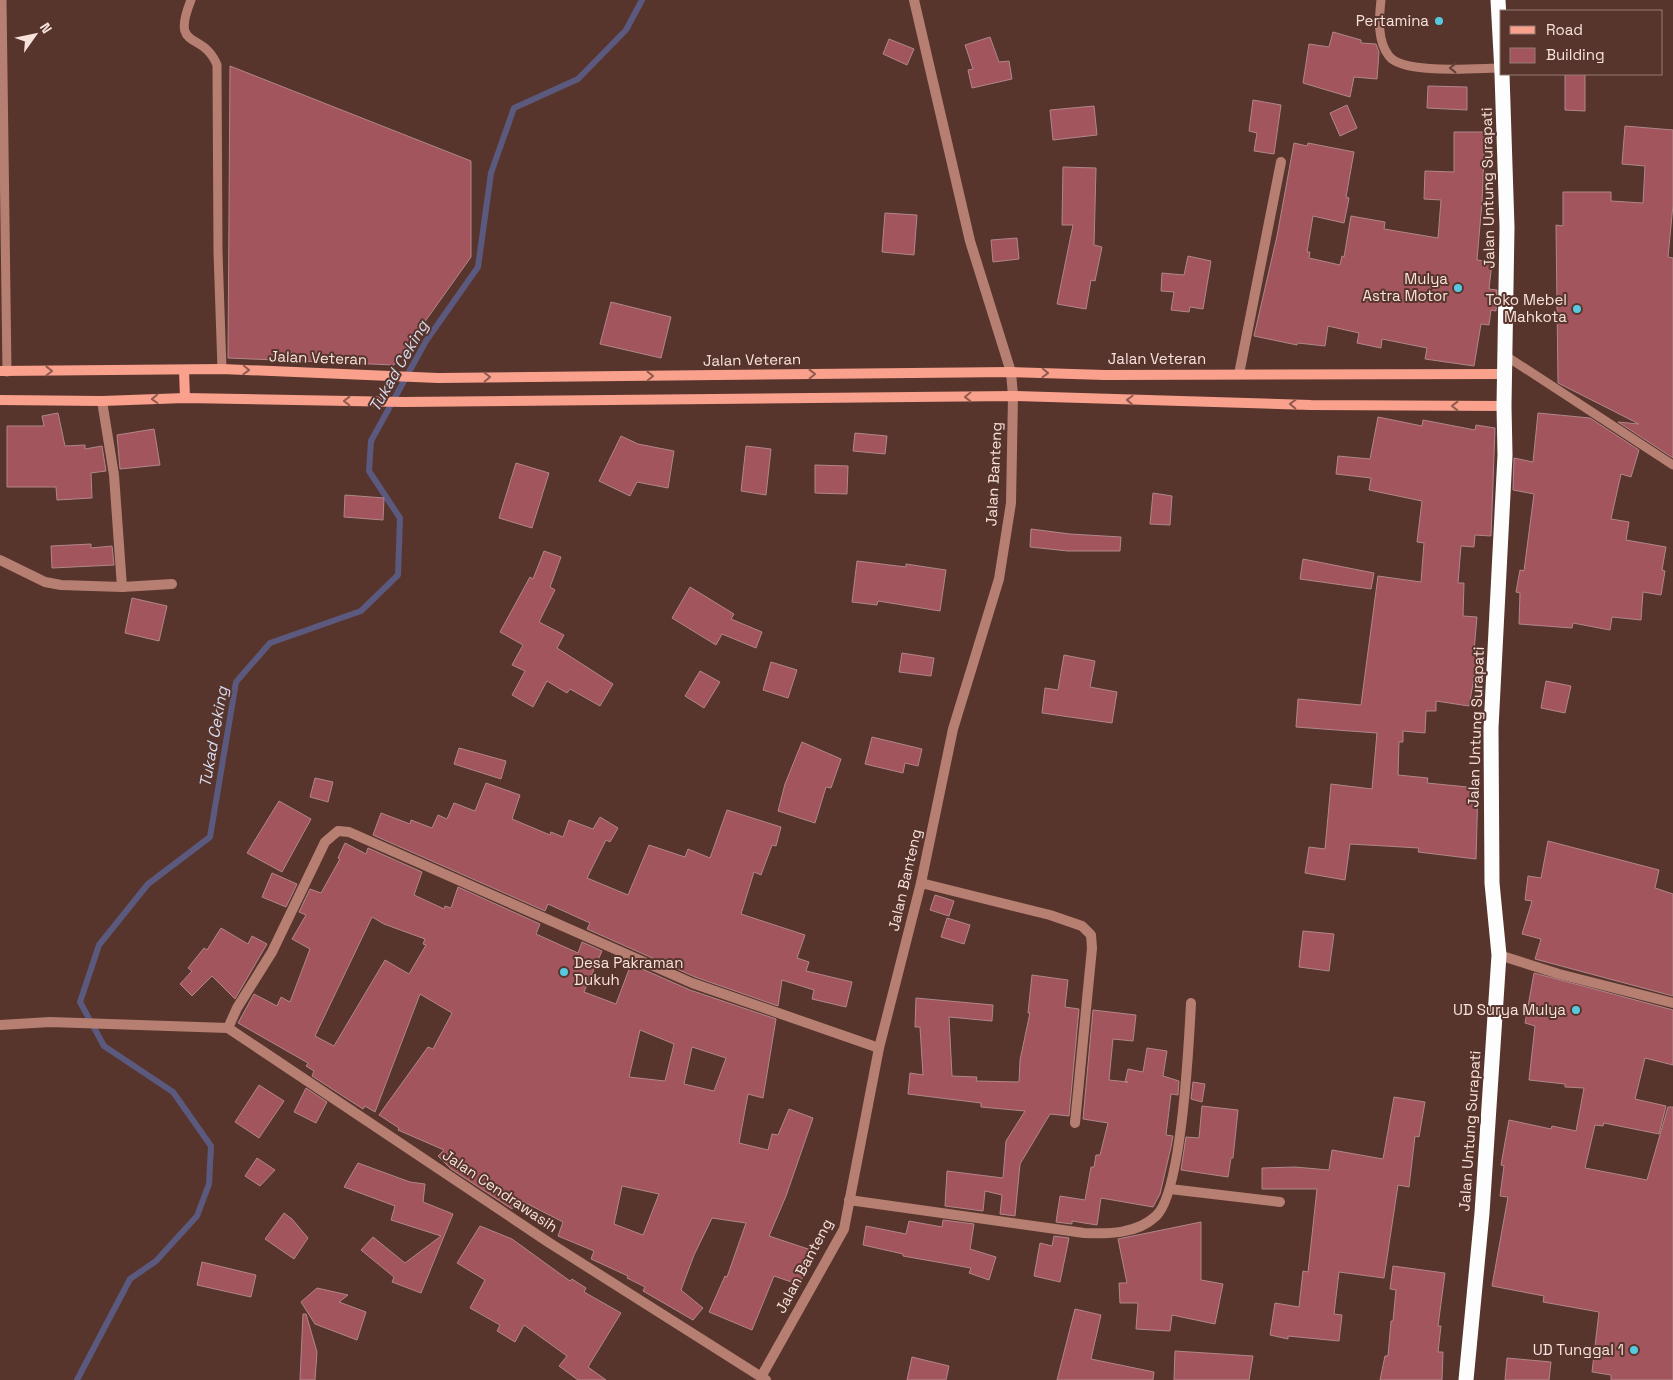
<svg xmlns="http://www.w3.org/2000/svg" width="1673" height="1380" font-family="'Space Grotesk',sans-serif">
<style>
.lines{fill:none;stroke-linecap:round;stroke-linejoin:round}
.stream{stroke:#5c597f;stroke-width:6}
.building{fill:#a3555e;stroke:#b1868a;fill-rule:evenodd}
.lane{stroke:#b77f72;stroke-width:9}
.street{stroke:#b77f72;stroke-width:10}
.secondary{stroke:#faa18d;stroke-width:10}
.highway{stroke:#fdfdfd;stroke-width:15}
.oneway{stroke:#654037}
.oneway2{stroke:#905b4f}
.poi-dot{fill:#56c9e1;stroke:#57352d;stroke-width:2}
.labels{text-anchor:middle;stroke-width:4;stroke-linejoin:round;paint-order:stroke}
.poi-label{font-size:15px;fill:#f8e2dc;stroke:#57352d;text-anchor:end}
.street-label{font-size:15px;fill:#f8e2dc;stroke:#57352d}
.water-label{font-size:16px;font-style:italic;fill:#d7ddf0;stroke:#57352d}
</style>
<rect width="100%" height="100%" fill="#57352d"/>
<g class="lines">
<path class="stream" d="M77,1380L130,1279L156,1261L197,1216L209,1184L211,1146L173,1092L104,1046L80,1002L99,945L148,884L210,837L236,682L270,643L361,611L398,575L400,518L369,471L371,441L426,341L478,267L491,173L514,108L578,79L626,30L642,0"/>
</g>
<g class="building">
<path d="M1333,32L1361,40V43L1376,44L1379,52L1377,79L1354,77L1350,97L1303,83L1309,44L1329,47Z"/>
<path d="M990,37L999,62L1009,61L1012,79L972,88L968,70L973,69L965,45Z"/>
<path d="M889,39L914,49L907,65L883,54Z"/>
<path d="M230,66L471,161V257L394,365L228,358Z"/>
<path d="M1565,74H1585V111L1565,110Z"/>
<path d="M1428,86L1467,87V110L1427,108Z"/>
<path d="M1253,100L1281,105L1274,154L1254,151L1257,133L1249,131Z"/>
<path d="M1347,105L1357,128L1340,136L1330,113Z"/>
<path d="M1094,106L1097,135L1053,140L1050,110Z"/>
<path d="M1625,126L1673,130V205L1668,257L1673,258V458L1618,422L1639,424L1558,383L1556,225L1563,226V192H1611V201L1643,203L1645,166L1622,164Z"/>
<path d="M1454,132H1485L1482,202L1477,260L1492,262L1489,289L1497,290L1496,311L1491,310L1489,325L1481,324L1474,366L1425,359L1427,348L1382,339L1381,348L1357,343L1359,333L1328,326L1325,346L1298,343L1297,345L1254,336L1277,236L1294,143L1307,146L1308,143L1354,152L1346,197L1349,198L1344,223L1313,216L1307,252H1310L1309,258L1340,265L1342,256L1344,257L1351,216L1385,222L1384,229L1438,238L1441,200L1424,199L1425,171L1454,172Z"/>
<path d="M1063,167L1096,168L1094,245L1102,247L1095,281L1091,280L1086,309L1057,304L1073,225H1062Z"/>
<path d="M885,213L917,215L914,255L882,252Z"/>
<path d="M1017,238L1019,259L993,262L991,240Z"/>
<path d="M1188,256L1211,261L1203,309L1190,307L1189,312L1171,310L1174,292L1161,291L1162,273L1184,275Z"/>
<path d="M611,302L671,317L661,358L600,344Z"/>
<path d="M58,413L65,446L85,445V449L102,446L106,471L91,473L92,498L57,500L56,487H7V426H44L42,416Z"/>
<path d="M1538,413L1590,418L1639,450L1631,477L1621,474L1611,519L1629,522L1626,540L1666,547L1662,570L1665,571L1661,595L1643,592L1641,620L1612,617L1610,630L1573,623L1572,628L1519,624L1520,593L1516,592L1520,570L1524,571L1534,494L1513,490L1514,458L1533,462Z"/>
<path d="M1378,417L1422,426L1423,420L1475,430L1476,425L1495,428L1491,536L1475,535L1474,547L1461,546L1458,583H1464L1463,616L1477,617L1474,651H1479L1469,706L1436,701V711H1426L1425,733L1403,731V742H1399L1398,775L1428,778L1427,783L1478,788L1476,859L1418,852L1419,848L1350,844L1345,880L1305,873L1309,847L1325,849L1331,784L1372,789L1377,733L1296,727L1298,699L1361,705L1378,576L1421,582L1424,543L1417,542L1422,501L1369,490L1371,478L1336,474L1338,456L1370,459Z"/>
<path d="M154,429L160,465L120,469L117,435Z"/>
<path d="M855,433L887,436L885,454L853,451Z"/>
<path d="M621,436L638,444L674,451L668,488L637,482L630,496L599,481Z"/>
<path d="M746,446L771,449L766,495L741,491Z"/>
<path d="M516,463L549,473L532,528L499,518Z"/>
<path d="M815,465L848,466L847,494L815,493Z"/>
<path d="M1153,493L1172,496L1170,525L1150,524Z"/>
<path d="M345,495L384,498L383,520L344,517Z"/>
<path d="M1031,529L1070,534L1121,537L1120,551H1068L1030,547Z"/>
<path d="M91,544V548L112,546L114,565L52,568L51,546Z"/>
<path d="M544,551L561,557L550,587L555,590L539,622L564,635L557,648L613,684L600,706L570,689L567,693L547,681L533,707L512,695L525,671L512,665L523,645L500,632L530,577L533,579Z"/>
<path d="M1303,559L1374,573L1371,589L1300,579Z"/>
<path d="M857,561L906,567V564L946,570L940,611L878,601L877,605L852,602Z"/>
<path d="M690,587L734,614L731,619L762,632L756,648L722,634L716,645L672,618Z"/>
<path d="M132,598L167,606L159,641L125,633Z"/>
<path d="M902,653L934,658L931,676L899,672Z"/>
<path d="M1064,655L1095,661L1090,687L1117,692L1112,723L1042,713L1045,688L1058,690Z"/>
<path d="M771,662L797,670L788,698L763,690Z"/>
<path d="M700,671L720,682L704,708L685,696Z"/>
<path d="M1546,681L1571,686L1565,713L1541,708Z"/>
<path d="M872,737L922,749L918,766L905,763L903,773L865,764Z"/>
<path d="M802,742L841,759L831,788L826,787L815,823L778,811L785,784Z"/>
<path d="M459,748L506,761L501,779L454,764Z"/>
<path d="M315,778L333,782L328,802L310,797Z"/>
<path d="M486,783L520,795L512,819L550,835L551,832L563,837L569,820L593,829L600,817L618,828L610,842L606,840L587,878L628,895L649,845L685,857L688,849L710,858L727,810L781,827L776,846L772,845L761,875L754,872L741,914L805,935L797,958L809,962L806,971L852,982L846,1007L812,999L814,990L782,980L778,1006L695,977L587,929L590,923L548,904L545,911L373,835L381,813L410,824L411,820L432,828L438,815L447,819L454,803L475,811Z"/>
<path d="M279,801L311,819L282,872L247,853Z"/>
<path d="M1548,841L1659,870L1655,888L1673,894V996L1535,959L1541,939L1522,934L1532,901L1525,900L1528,876L1541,878Z"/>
<path d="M345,843L366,854L368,848L422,872L414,895L444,909L445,906L451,908L458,887L540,924L536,934L578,953L582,942L602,951L584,992L616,1004L631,964L690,990L776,1019L763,1098L748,1094L739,1143L768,1150L772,1134L778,1135L789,1109L813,1118L786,1196L769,1236L811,1250L800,1285L774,1276L752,1330L709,1312L725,1276L727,1277L746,1223L712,1218L694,1255L681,1290L703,1308L693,1320L643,1291L645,1287L627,1278L628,1276L591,1259L594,1251L558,1236L563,1222L518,1199L512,1209L451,1169L438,1156L444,1150L398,1130L399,1128L379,1115L428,1047L433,1049L452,1013L420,994L375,1112L365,1106L363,1109L312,1076L314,1071L306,1066L308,1063L238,1023L254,994L277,1006L281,997L290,1002L310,949L292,939L306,915L299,912L310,889L321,893L340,859L338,858ZM372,917L384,924L425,939L423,944L426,945L409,974L385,960L334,1046L315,1036ZM640,1030L674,1044L665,1081L629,1077ZM692,1047L726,1058L714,1091L684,1084ZM622,1186L659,1194L643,1235L614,1224Z"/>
<path d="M272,873L297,884L286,907L262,897Z"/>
<path d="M935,895L954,901L949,916L930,910Z"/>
<path d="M947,918L970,925L964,944L941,937Z"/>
<path d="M221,928L248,944L252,936L267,944L235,999L212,976L192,996L180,984L192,971L188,968L204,948L207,950Z"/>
<path d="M1303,931L1334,934L1329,971L1299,967Z"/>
<path d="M1534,973L1673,1010V1065L1645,1058L1635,1099L1666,1106L1659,1134L1604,1123L1603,1126L1595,1125L1585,1168L1647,1180L1668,1107H1673V1380H1611V1375L1592,1372L1599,1312L1543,1302L1544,1296L1492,1286L1508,1197L1500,1196L1504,1166L1501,1165L1509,1120L1551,1129L1552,1126L1576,1131L1584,1088L1565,1087V1084L1529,1080L1535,1026L1525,1023Z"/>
<path d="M1032,975L1068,980L1065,1007L1079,1009L1069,1116L1050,1114L1020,1164L1015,1216L1000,1214L1002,1195L985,1191L983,1211L945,1206L947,1171L1003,1178L1006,1141L1025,1111L981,1107V1103L908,1094L910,1073L923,1075L920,1027H915L916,998L993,1005L992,1021L949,1017L952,1076L977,1077L976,1081L1019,1082L1020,1060L1030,1013H1028Z"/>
<path d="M1093,1010L1136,1015L1133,1041L1113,1039L1109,1080L1128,1082H1125L1128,1069L1143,1072L1147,1048L1167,1051L1163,1076L1179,1081L1178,1095L1171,1094L1166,1135L1173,1136L1171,1147L1160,1194L1153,1207L1101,1198L1097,1225L1072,1221V1224L1056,1222L1060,1196L1085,1200L1091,1167H1094L1096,1155H1100L1108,1123L1083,1119Z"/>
<path d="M1193,1082L1205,1084L1202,1102L1191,1099Z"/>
<path d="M259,1085L284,1101L259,1138L235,1122Z"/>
<path d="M306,1088L327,1102L316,1123L294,1112Z"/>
<path d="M1394,1097L1425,1102L1419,1137L1415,1136L1409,1187L1398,1185L1384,1278L1339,1272L1334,1314L1342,1315L1339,1341L1288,1336V1339L1270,1335L1275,1303L1299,1307L1303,1271L1308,1272L1317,1189H1262V1168L1295,1167L1329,1170L1332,1150L1383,1159Z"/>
<path d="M1202,1106L1238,1110L1233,1158H1231L1228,1177L1181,1170L1186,1137L1199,1138Z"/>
<path d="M257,1158L275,1170L260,1186L245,1176Z"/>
<path d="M358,1163L410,1182L425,1184L423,1202L453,1214L421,1293L392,1282L394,1277L361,1250L373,1237L405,1263L441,1236L391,1220L395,1206L344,1187Z"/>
<path d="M284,1213L292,1219L308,1238L294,1259L265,1239Z"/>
<path d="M943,1220L974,1224L970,1249L996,1257L989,1280L969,1273L971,1268L903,1256V1254L863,1245L866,1226L906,1234L909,1221L942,1227Z"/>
<path d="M1201,1222V1280L1223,1284L1215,1324L1172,1315L1170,1331L1136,1329L1138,1303H1120L1119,1283H1127L1118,1239Z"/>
<path d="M480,1226L512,1239L570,1281L572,1279L586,1288L584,1292L621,1313L588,1367L606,1380H578L559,1366L567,1356L524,1325L515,1342L497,1331L500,1325L470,1308L485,1280L457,1263Z"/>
<path d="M1054,1236L1069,1238L1060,1282L1034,1276L1040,1243L1052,1246Z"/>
<path d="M202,1262L256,1275L251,1297L197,1285Z"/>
<path d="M1393,1266L1445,1273L1438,1326H1441L1438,1352H1443L1442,1380H1380L1385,1356H1388L1391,1321H1393L1396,1290L1390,1289Z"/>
<path d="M317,1288L348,1295L339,1302L366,1312L357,1340L315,1324L301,1302Z"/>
<path d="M1075,1309L1101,1315L1091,1359L1154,1372L1153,1380H1057Z"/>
<path d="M303,1314H306L317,1352L315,1380H300Z"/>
<path d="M1175,1351L1253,1356L1249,1380H1174Z"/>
<path d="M912,1357L949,1366L946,1380H907Z"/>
<path d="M1507,1358L1551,1362L1549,1380H1505Z"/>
</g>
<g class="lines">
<g class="lane">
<path d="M2,0L7,372"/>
<path d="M191,0C170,52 203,30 217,65L218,252L222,369"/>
<path d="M1381,0C1379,18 1377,41 1389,56C1403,75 1478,68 1502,68"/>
<path d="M1506,356L1673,465"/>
</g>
<g class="street">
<path d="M1239,374L1281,162"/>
<path d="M0,560L45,582L61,585L122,587L114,475L102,401"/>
<path d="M122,587L172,584"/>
<path d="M921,883L1050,915L1082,926L1091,935L1092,948L1075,1123"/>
<path d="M1499,955L1559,974L1673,1003"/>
<path d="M0,1025L50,1022L228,1028"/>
<path d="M1170,1189L1280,1202"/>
<path d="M849,1200L1084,1233C1109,1234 1137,1234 1156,1216C1182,1192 1189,1042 1191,1003"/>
<path d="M761,1377L844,1229L879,1048L921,883L953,729L999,579L1011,503L1013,396L1011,372L970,241L914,0"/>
<path d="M766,1380L548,1242L228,1028L237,1008L272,952L325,842L338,831L349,832L692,983L879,1048"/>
</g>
<g class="secondary">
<path d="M184,370L185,398"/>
<path d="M0,371L222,369L438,378L1011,372L1105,375L1505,374"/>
<path d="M0,400L102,401L185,398L403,402L1013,396L1311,405L1504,406"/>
</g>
<g class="highway">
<path d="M1498,0L1502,72"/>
<path d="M1466,1380L1482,1213L1499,955L1492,883L1491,728L1505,455L1504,406L1507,227L1502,74"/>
</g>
</g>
<defs><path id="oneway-chevron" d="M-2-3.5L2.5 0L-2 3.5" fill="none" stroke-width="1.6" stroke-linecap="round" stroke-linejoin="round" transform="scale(1.25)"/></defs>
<use class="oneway" href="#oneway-chevron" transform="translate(1453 68) rotate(-180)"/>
<g class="oneway2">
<use href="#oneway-chevron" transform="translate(246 370) rotate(2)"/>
<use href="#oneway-chevron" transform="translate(49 371)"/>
<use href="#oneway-chevron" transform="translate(1045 373) rotate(2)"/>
<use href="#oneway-chevron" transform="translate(812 374) rotate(-1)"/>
<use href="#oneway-chevron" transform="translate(650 376) rotate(-1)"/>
<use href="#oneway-chevron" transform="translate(487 377) rotate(-1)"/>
<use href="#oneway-chevron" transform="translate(968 397) rotate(179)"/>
<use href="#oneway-chevron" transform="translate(155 399) rotate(178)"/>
<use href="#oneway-chevron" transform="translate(1130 400) rotate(-178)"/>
<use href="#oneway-chevron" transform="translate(347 401) rotate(-180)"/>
<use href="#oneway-chevron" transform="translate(1293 404) rotate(-178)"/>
<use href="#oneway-chevron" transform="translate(1455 406) rotate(-180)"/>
</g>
<g class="poi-dot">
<circle cx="1439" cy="21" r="5"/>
<circle cx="1458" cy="288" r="5"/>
<circle cx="1577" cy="309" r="5"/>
<circle cx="564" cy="972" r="5"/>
<circle cx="1576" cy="1010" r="5"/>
<circle cx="1634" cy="1350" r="5"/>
</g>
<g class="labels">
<g class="poi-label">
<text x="1429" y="26">Pertamina</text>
<text x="1448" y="284">Mulya<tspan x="1448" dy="17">Astra Motor</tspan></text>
<text x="1567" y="305">Toko Mebel<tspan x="1567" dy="17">Mahkota</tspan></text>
<text x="574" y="968" text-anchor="start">Desa Pakraman<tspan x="574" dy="17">Dukuh</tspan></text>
<text x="1566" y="1015">UD Surya Mulya</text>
<text x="1624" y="1355">UD Tunggal 1</text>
</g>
<g class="street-label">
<text transform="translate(1488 188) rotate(-91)" y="5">Jalan Untung Surapati</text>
<text transform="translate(318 358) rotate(2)" y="5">Jalan Veteran</text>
<text x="1157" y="364">Jalan Veteran</text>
<text transform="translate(752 360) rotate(-1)" y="5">Jalan Veteran</text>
<text transform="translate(994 474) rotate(-87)" y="5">Jalan Banteng</text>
<text transform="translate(1476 727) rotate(-88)" y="5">Jalan Untung Surapati</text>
<text transform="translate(905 880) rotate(-77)" y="5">Jalan Banteng</text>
<text transform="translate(1470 1131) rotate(-86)" y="5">Jalan Untung Surapati</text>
<text transform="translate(500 1191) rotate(34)" y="5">Jalan Cendrawasih</text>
<text transform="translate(804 1266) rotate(-62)" y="5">Jalan Banteng</text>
</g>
<g class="water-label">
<text transform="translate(398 366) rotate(-60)" y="6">Tukad Ceking</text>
<text transform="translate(213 737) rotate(-80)" y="6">Tukad Ceking</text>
</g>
</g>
<rect x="1500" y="10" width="162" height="65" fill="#57352d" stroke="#977a73"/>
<rect x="1510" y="26" width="25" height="8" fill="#faa18d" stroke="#977a73"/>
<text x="1546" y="35" font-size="15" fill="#f8e2dc">Road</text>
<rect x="1510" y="48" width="25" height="15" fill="#a3555e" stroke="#977a73"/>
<text x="1546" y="60" font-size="15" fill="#f8e2dc">Building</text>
<g transform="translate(35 35) rotate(57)" stroke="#57352d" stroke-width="4" paint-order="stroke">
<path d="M0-4L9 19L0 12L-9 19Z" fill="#f8e2dc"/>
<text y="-8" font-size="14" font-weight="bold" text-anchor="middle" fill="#f8e2dc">N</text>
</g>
</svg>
